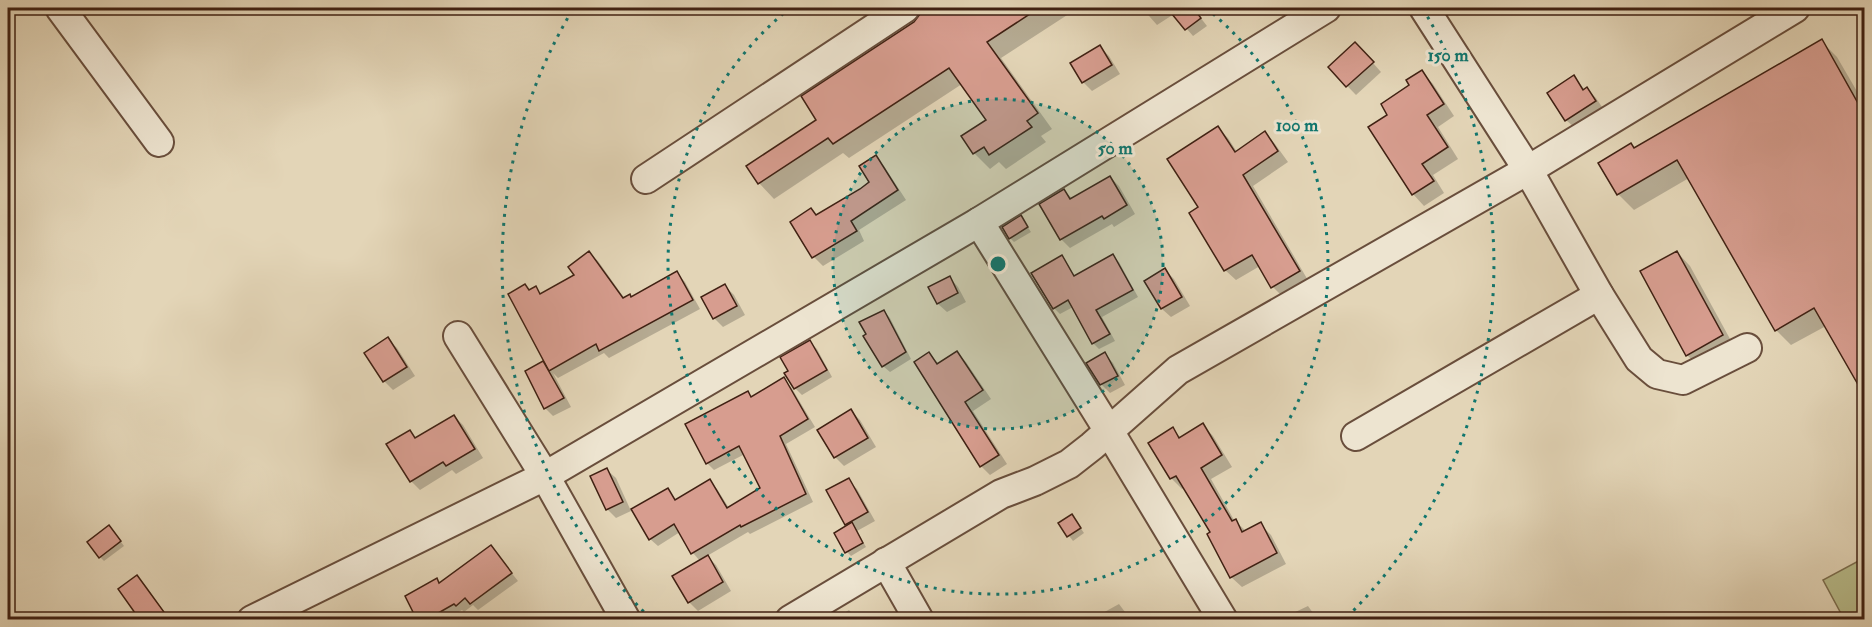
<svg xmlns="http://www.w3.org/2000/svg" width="1872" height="627" font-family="'IM FELL Double Pica',serif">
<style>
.green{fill:#b8bc8b;stroke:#7c6e4f;stroke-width:1.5}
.shadow{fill:#0003}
.building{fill:#d79d8f;stroke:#402113;stroke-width:1.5}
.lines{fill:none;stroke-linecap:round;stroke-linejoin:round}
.minor-casing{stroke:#694e3c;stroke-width:32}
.minor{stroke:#ede4d0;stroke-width:28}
.ring{fill:none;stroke:#0f766e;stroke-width:3;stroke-dasharray:3 6}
.centre{fill:#0f766e;stroke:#ede4d0;stroke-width:3}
.ring-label{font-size:18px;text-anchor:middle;font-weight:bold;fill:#0f766e;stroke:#ede4d0;stroke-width:6;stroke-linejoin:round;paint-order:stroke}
</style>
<rect width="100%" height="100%" fill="#e3d5b7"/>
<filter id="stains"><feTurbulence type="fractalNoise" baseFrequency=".00333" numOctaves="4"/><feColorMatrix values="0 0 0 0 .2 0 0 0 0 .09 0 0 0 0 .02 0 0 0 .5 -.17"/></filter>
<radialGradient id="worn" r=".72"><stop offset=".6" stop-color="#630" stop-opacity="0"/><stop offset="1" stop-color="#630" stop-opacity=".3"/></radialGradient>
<path class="green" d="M1864,558V619H1844L1823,580Z"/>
<g class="shadow">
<path d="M933,8H1078L1001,58L1052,129L1041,136L1046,142L1006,169L999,162L990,169L974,153L963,136L988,120L962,84L849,158L843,153L774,199L759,183L748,166L818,120L921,15Z"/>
<path d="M1142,8H1193L1207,26L1193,36L1174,14L1157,25Z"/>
<path d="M1507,8H1528L1515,15Z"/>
<path d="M1821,41L1837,57L1862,100L1864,98V385L1854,375L1826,326L1791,345L1776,330L1689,178L1634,210L1618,194L1635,149Z"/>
<path d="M1100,47L1109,56L1120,74L1092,91L1083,82Z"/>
<path d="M1364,53L1381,72L1356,95L1330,68Z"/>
<path d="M1422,72L1433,84L1454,116L1438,127L1458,159L1433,175L1444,193L1424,206L1413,194L1370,128L1389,116Z"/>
<path d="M1574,77L1585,90L1587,89L1596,98L1604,110L1575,128L1566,120Z"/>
<path d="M1218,128L1228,138L1237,152L1265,133L1275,144L1288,162L1253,186L1309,282L1283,297L1273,287L1260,266L1236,280L1225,270L1200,207Z"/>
<path d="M875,157L884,166L906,200L859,230L864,241L823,266L814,257L811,210L817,216L861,190L871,182Z"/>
<path d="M1110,177L1119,186L1135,214L1114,227L1112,224L1070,248L1061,239L1041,205L1064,191L1073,199Z"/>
<path d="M1021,217L1031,232L1014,242L1010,238Z"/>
<path d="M1677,252L1690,266L1735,348L1700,368L1687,355Z"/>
<path d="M589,253L598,261L625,299L632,298L677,273L685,282L700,309L609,358L604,353L558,378L553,373L571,407L553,416L545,408L543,363L548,368L525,286L530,291L535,288L542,295L576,275Z"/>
<path d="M1113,256L1119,262L1138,297L1102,317L1115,341L1099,349L1093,343L1073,307L1060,314L1054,308L1061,257L1075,276Z"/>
<path d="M1165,270L1174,279L1190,306L1171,317L1162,309L1146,281Z"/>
<path d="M950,278L958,287L966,302L947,312L938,304L930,288Z"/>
<path d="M725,286L734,295L745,315L723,327L714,318Z"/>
<path d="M884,311L890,318L911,359L890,372L883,366Z"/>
<path d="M388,339L397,348L415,376L393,390L384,381L366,353Z"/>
<path d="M810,342L817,349L832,377L802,395L795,388L786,373L790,371Z"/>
<path d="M957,353L966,362L991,399L973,411L1007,464L990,475L981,466L929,354L939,364Z"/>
<path d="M1105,354L1113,363L1125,385L1110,393L1101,384Z"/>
<path d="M783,379L791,387L815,427L786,444L813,502L750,534L748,532L707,556L716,565L731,591L698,611L689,602L700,561L693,553L680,532L658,546L650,539L634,510L631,511L667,490L677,501L710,481L717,489L729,508L762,488L745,454L714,470L707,463L748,393L752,398Z"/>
<path d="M851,411L860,420L876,447L844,466L835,457L819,430Z"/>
<path d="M454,416L463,425L483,458L456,474L452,470L420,490L411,481L410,432L417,439Z"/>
<path d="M1203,425L1213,436L1232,467L1211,479L1234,520L1246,531L1260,524L1271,535L1286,564L1242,587L1231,577L1212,533L1185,487L1182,489L1171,478L1173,429L1181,438Z"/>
<path d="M607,470L616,478L631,511L616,518L607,509Z"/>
<path d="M848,480L857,489L875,521L857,531L866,547L851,556L847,552L849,526L847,524Z"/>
<path d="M1075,520L1084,533L1073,541L1060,524Z"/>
<path d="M113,531L124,546L104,561L100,557Z"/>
<path d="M491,547L518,581L478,610L473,605L464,612L462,610L445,620H419L437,580L441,583Z"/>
<path d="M137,577L146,586L170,620H142Z"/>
<path d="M1119,604L1131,620H1090Z"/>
<path d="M1308,606L1318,620H1292L1289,615Z"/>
<path d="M849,610L858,620H833Z"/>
</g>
<g class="building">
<path d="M930,8H1039L987,42L1038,113L1027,121L1032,127L989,155L984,147L973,154L961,136L986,120L949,68L833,144L828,138L758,184L746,166L816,120L801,96L914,22L920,14Z"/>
<path d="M1167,8H1193L1201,18L1185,30Z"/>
<path d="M1822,39L1864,114V395L1814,308L1775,331L1677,160L1617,195L1598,163L1631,143L1634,148Z"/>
<path d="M1355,42L1374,62L1346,87L1328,67Z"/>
<path d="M1100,45L1112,65L1082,83L1070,63Z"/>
<path d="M1422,70L1444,104L1427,115L1448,147L1422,164L1434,181L1412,195L1368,127L1387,115L1381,104L1409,85L1406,80Z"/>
<path d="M1574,75L1583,90L1587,87L1596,101L1565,121L1547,93Z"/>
<path d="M1218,126L1235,152L1265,131L1278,151L1243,175L1300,271L1271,288L1252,255L1224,271L1189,213L1198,207L1167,159Z"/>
<path d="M876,155L898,190L851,221L857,231L812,258L790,222L811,208L816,215L860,189L869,182L859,166Z"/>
<path d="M1110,176L1127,205L1104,219L1102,216L1060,240L1039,204L1064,189L1070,199Z"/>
<path d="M1021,215L1028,227L1009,239L1002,227Z"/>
<path d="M589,251L623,298L630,294L631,297L677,271L693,300L599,351L596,344L549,371L508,294L525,284L529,290L536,286L540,294L574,275L568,267Z"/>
<path d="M1677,251L1723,335L1686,356L1640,271Z"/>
<path d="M1113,254L1133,290L1096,310L1110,334L1092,344L1068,300L1053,309L1031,273L1062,255L1074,276Z"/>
<path d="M1165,268L1182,297L1161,309L1144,281Z"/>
<path d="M950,276L958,293L937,304L928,287Z"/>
<path d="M725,284L737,306L713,319L701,297Z"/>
<path d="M884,310L906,352L882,367L863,336L866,334L859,322Z"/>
<path d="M388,337L407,367L383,382L364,353Z"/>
<path d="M810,340L827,370L794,389L784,373L788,371L780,357Z"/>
<path d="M957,351L983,390L965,402L999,455L980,467L914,362L929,352L937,364Z"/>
<path d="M1105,352L1118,376L1100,385L1086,363Z"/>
<path d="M543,361L564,398L544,409L525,371Z"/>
<path d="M784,377L808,419L780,436L806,494L741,527L740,525L691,554L674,524L649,540L631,509L668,488L675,500L710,479L727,508L760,488L739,446L706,464L685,424L748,391L751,397Z"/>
<path d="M851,409L868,438L834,458L817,430Z"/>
<path d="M454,415L475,449L446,466L443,462L410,482L386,444L410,430L415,438Z"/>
<path d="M1203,423L1222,455L1201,468L1232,521L1236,519L1242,532L1261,522L1277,553L1230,578L1207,534L1210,532L1176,476L1170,479L1148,443L1173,427L1179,438Z"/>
<path d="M607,468L623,502L606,510L590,476Z"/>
<path d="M849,478L868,512L845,525L826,490Z"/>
<path d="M1072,514L1081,528L1067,537L1058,523Z"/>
<path d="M852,522L863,543L845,553L834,533Z"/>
<path d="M109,525L121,541L99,558L87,542Z"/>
<path d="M491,545L512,573L470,604L465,598L456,606L454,604L426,620H417L405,596L437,578L439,583Z"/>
<path d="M708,555L723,582L688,603L672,576Z"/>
<path d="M137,575L164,612L154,620H140L118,589Z"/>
</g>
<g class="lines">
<defs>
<g id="minor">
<path d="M60,8L159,142"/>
<path d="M1424,8L1528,170L1599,295L1639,359L1657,374L1683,380L1747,348"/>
<path d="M646,179L905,8"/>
<path d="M979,222L1109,431L1223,620"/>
<path d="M458,336L545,476L626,620"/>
<path d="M1356,436L1599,295"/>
<path d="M886,562L919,620"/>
<path d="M252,620L545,476L979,222L1326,8"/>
<path d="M790,620L1001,494L1035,481L1069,464L1092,446L1178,370L1528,170L1795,8"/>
</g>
</defs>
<use href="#minor" class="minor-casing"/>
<use href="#minor" class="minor"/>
</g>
<circle cx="998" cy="264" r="165" fill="#0f766e" fill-opacity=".12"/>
<g class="ring">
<circle cx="998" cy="264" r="165"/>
<path d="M1206 8A330 330 0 1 1 790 8"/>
<path d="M650 618A496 496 0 0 1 573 9M1423 9A496 496 0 0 1 1346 618"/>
</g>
<circle cx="998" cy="264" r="9" class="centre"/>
<g class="ring-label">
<text x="1448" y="61">150 m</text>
<text x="1297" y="131">100 m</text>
<text x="1115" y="154">50 m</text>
</g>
<rect width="1872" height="627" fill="none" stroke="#e3d5b7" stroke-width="30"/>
<rect x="9" y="9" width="1854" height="609" fill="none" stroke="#402113" stroke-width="3"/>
<rect x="15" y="15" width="1842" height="597" fill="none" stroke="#402113" stroke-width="1.5"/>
<rect width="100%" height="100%" filter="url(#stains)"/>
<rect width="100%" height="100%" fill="url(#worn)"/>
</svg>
